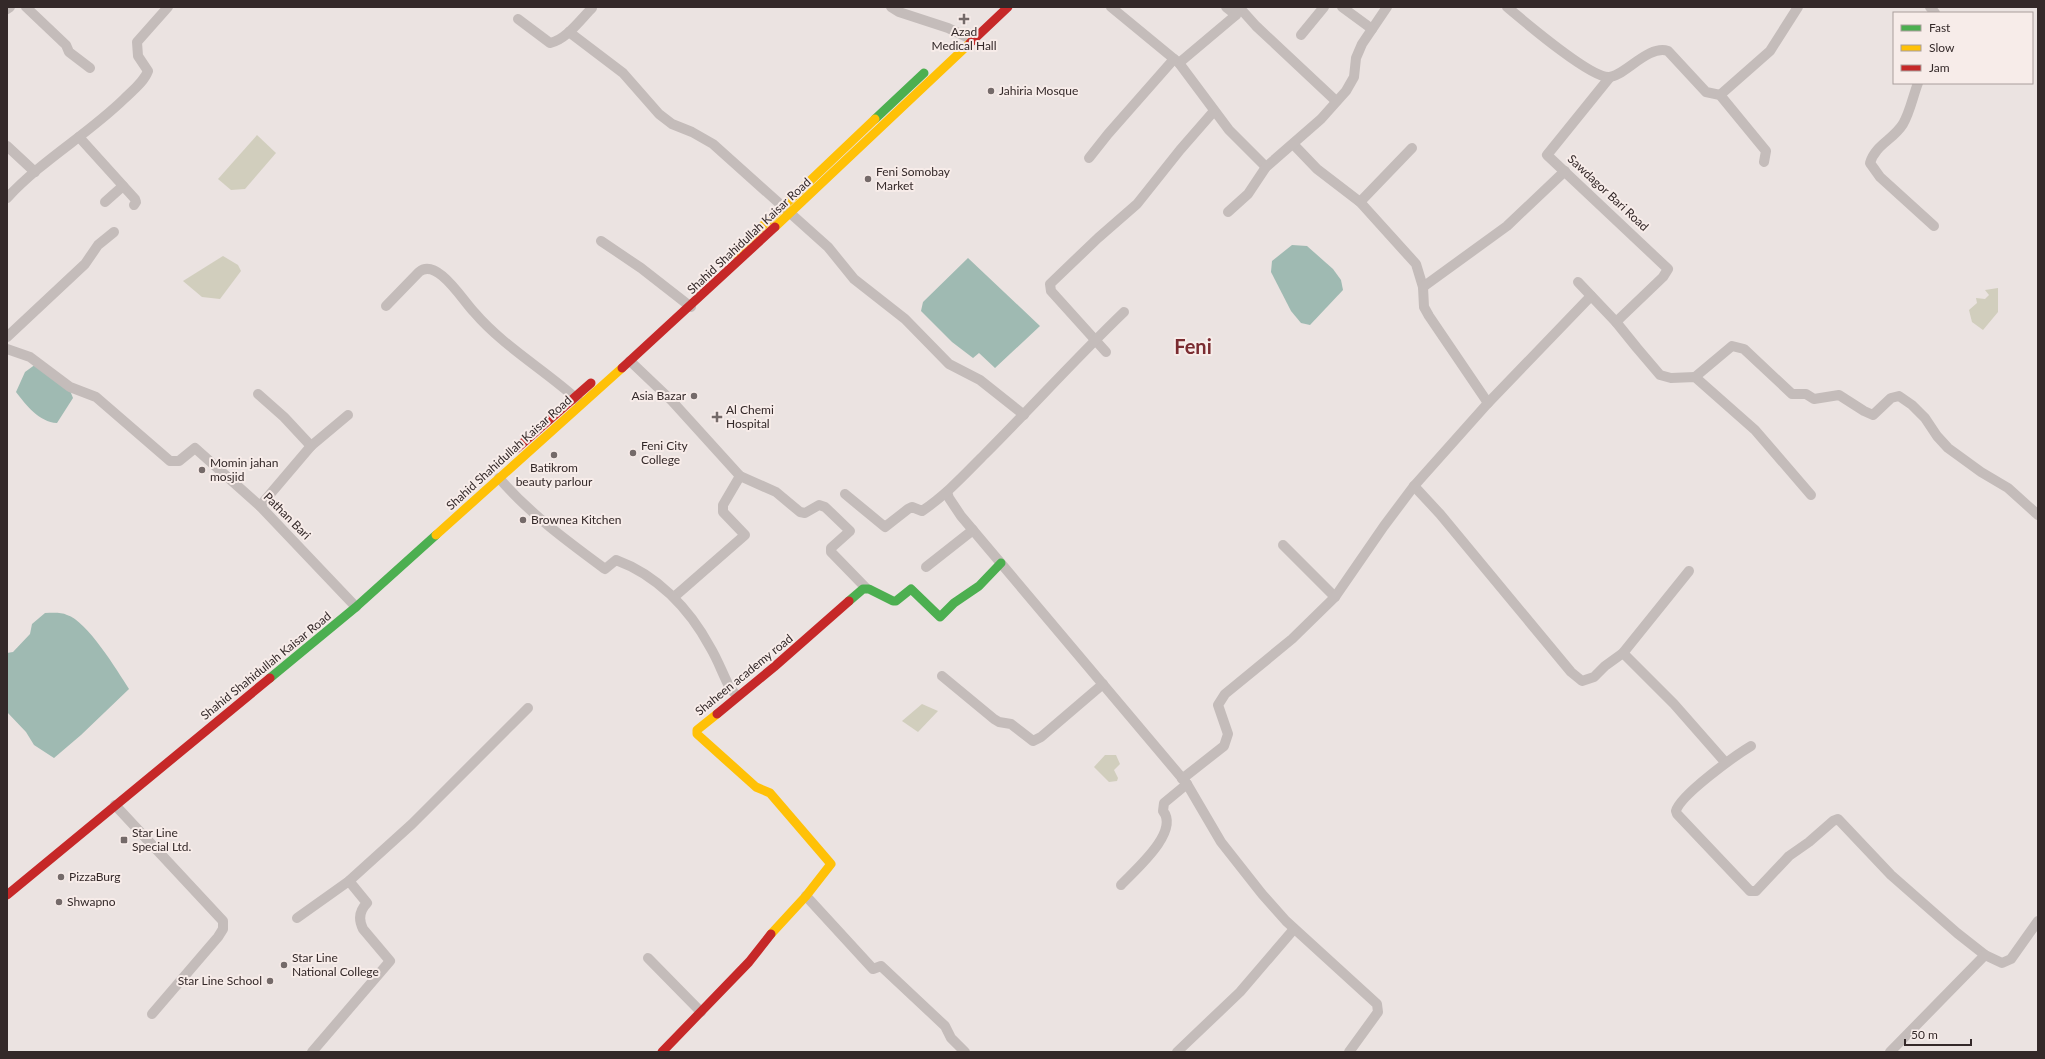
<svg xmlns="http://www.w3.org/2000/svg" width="2045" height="1059" font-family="Lato,sans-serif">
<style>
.green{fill:#d1cebd}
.water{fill:#9fbab2}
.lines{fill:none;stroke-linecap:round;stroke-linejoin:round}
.street{stroke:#c4bcba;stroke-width:10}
.fast{stroke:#4caf50;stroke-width:9}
.slow{stroke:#ffc107;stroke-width:9}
.jam{stroke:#c62828;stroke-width:9}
.poi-dot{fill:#746a69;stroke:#f7ece9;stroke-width:1.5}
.labels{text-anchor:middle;stroke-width:4;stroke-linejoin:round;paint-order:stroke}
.poi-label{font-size:12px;fill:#342929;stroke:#f7ece9;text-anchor:start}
.street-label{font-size:12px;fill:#342929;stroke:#f7ece9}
.town-label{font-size:20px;font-weight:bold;fill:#7a2b30;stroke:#f7ece9}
</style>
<rect width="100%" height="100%" fill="#ebe3e1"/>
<g class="green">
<path d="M257,135L276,153L245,189L231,190L218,179Z"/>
<path d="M223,256L238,265L241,271L220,299L202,297L183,281Z"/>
<path d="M1998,288V312L1983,330L1972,322L1969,310L1977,303L1976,298L1985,299L1989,295L1985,290Z"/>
<path d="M922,704L938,711L918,732L902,721Z"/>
<path d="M1105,755H1116L1120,764L1114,770L1118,778L1117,781L1109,782L1094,767Z"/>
</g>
<g class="water">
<path d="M1292,245L1307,246L1333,269L1341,280L1343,290L1310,325L1301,323L1291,311L1271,272L1272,261Z"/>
<path d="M968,258L1040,326L995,368L979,353L973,358L952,342L921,311L923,302Z"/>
<path d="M36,364L69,388L73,398L57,423C39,422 26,405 16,392L25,372Z"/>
<path d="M45,613C52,613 61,612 67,615C87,621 117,670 129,689L81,735L54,758L34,745L26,732L7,712V653L13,652L30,634L32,624Z"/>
</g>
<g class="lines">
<g class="street">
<path d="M26,7L66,45L69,52L90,68"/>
<path d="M891,7L899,12L948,28L973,40"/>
<path d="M1111,7L1179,63L1229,130L1266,167"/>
<path d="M1226,7L1236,15"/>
<path d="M1239,7L1256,26L1336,101"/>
<path d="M1342,7L1372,29"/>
<path d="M1507,7C1525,22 1588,76 1608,77C1623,78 1648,44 1668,51L1706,92L1720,95L1766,151L1764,162"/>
<path d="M1930,7L1935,13"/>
<path d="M7,9L10,7"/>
<path d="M518,19L550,43C566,40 581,19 592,8"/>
<path d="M569,32L623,73L659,114L672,124L692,132L713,144L828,247L854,279L905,319L949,364L980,380L1024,415"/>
<path d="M1301,35L1324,7"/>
<path d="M1179,63L1236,15L1238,7"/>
<path d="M1610,77L1547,155L1668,269L1663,277L1616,322"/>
<path d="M1918,83C1913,96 1910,112 1903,124C1893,140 1875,145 1870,163L1880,177L1934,226"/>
<path d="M1720,95L1770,51L1798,7"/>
<path d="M79,137L135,199L136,202L134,205"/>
<path d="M1294,145L1317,169L1360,202L1416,264L1423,287L1424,307L1429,316L1488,403"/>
<path d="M7,146L35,172"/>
<path d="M1089,158L1108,134L1174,59"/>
<path d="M7,198C42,160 87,135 124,99C132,91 144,82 148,71L138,56L137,42L168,7"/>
<path d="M105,202L123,186"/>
<path d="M1360,202L1412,148"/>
<path d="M1228,212L1248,194L1266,167L1321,119L1346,91L1354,77L1356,58L1362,44L1387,7"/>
<path d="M601,241L641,268L691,307"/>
<path d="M1578,282L1616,322L1637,348L1660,375L1671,378L1695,377L1755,430L1811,495"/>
<path d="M1423,287L1507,226L1565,171"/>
<path d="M386,306L419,272C437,257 463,301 474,312C504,347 545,370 579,401"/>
<path d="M7,337L85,264L98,245L114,232"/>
<path d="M7,349L30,357L70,387L96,397L170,461H179L195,448L260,506L356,607"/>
<path d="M1106,352L1051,291L1050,284L1098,238L1137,204L1180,150L1214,111"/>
<path d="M630,361L672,401L740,476L723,505V512L745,535L674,597"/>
<path d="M1695,377L1732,346L1744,349L1792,394H1806L1814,399L1839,395L1864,411L1873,415L1891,398L1899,396L1912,405L1925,418L1937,436L1948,448L1981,472L2008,488L2038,515"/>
<path d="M258,394L284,417L311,446"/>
<path d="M740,476L776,492L800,512L805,513L819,505L825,507L850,531L831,548V552L866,588"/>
<path d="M499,478C530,514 567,541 605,569L616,560C657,575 689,608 710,647C718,660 723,675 730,688L737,696"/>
<path d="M1414,486L1440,514L1571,672L1582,681L1594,677L1605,666L1623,653L1689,571"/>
<path d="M947,492L949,498L961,516L1187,784L1221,842L1262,894L1286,921L1377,1004L1378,1012L1349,1052"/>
<path d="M845,494L885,527L908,509L912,507L922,511C946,495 965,474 985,454C1032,407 1076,358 1124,312"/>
<path d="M260,506L311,446L348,415"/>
<path d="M1283,545L1335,597"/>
<path d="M926,567L973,530"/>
<path d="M1623,653L1674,704L1725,762"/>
<path d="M942,676L994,719L999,722L1011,724L1033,741L1041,737L1103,684"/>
<path d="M1751,746C1736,755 1680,795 1676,811L1677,814L1750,891H1756L1789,856L1809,842L1833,821L1838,819L1891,875L1957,933L1985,955L2002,963L2011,959L2038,921"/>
<path d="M1182,779L1224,746L1228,734L1218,705L1225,694L1292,639L1335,597L1384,526L1414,486L1488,403L1591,296"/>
<path d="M115,805L223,921V929L218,937L152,1014"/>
<path d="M1121,885C1135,870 1180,832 1163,811L1164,803L1187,784"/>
<path d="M806,896L873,969L881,966L945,1026L951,1038L965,1052"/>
<path d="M297,918L349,881L412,824L528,708"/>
<path d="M648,958L701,1012"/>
<path d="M312,1052L390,961L363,929C358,919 360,910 367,903L349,881"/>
<path d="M1177,1052L1240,992L1294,929"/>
<path d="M1890,1052L1985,955"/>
</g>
<g class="fast">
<path d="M875,119L924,73"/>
<path d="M849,601L863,589H869L893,601H896L911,589L940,617L954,603L979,586L1001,563"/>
<path d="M270,678L356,607L436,535"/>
</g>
<g class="slow">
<path d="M775,227L970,43"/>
<path d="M733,254L875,119"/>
<path d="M436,535L622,368"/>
<path d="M717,714L697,730V734L756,787L770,793L831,864L806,896L771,934"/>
</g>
<g class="jam">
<path d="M970,43L1008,7"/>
<path d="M622,368L775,227"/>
<path d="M516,449L591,383"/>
<path d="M717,714L774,667L849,601"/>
<path d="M7,895L270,678"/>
<path d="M662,1052L749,962L771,934"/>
</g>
</g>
<g class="poi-dot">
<path d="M962 13h4v4h4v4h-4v4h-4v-4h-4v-4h4z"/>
<circle cx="991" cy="91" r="4"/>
<circle cx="868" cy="179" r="4"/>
<circle cx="694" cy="396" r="4"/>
<path d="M715 411h4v4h4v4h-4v4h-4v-4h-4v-4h4z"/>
<circle cx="633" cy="453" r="4"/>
<circle cx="554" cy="455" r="4"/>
<circle cx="202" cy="470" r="4"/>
<circle cx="523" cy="520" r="4"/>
<rect x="120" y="836" width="8" height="8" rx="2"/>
<circle cx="61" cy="877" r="4"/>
<circle cx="59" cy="902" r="4"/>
<circle cx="284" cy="965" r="4"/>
<circle cx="270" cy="981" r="4"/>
</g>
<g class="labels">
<g class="poi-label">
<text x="964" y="36" text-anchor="middle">Azad<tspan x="964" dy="14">Medical Hall</tspan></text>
<text x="999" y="95">Jahiria Mosque</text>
<text x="876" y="176">Feni Somobay<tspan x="876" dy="14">Market</tspan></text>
<text x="686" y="400" text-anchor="end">Asia Bazar</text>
<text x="726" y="414">Al Chemi<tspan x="726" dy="14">Hospital</tspan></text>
<text x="641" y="450">Feni City<tspan x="641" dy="14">College</tspan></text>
<text x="210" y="467">Momin jahan<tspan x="210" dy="14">mosjid</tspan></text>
<text x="554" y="472" text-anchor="middle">Batikrom<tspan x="554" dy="14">beauty parlour</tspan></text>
<text x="531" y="524">Brownea Kitchen</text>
<text x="132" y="837">Star Line<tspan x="132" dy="14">Special Ltd.</tspan></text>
<text x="69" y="881">PizzaBurg</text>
<text x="67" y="906">Shwapno</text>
<text x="292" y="962">Star Line<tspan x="292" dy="14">National College</tspan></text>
<text x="262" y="985" text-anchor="end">Star Line School</text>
</g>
<g class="street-label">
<text transform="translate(1608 193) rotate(43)" y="4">Sawdagor Bari Road</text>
<text transform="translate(749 236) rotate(-43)" y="4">Shahid Shahidullah Kaisar Road</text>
<text transform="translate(509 453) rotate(-42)" y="4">Shahid Shahidullah Kaisar Road</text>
<text transform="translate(287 516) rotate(45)" y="4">Pathan Bari</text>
<text transform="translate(266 666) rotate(-39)" y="4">Shahid Shahidullah Kaisar Road</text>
<text transform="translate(744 675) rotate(-39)" y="4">Shaheen academy road</text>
</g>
<g class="town-label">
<text x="1193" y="354">Feni</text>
</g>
</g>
<rect width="2045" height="1059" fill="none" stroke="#342929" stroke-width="16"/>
<rect x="1893" y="12" width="140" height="72" fill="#f7ece9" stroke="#a99e9c"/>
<rect x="1901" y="25" width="20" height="6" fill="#4caf50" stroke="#a99e9c"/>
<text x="1929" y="32" font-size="12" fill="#342929">Fast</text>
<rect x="1901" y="45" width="20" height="6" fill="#ffc107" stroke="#a99e9c"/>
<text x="1929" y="52" font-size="12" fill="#342929">Slow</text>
<rect x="1901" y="65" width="20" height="6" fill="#c62828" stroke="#a99e9c"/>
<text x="1929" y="72" font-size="12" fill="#342929">Jam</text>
<path d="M1905 1039v6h66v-6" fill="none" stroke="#342929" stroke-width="2"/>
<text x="1911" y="1039" font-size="12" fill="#342929" stroke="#f7ece9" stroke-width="3" paint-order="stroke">50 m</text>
</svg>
